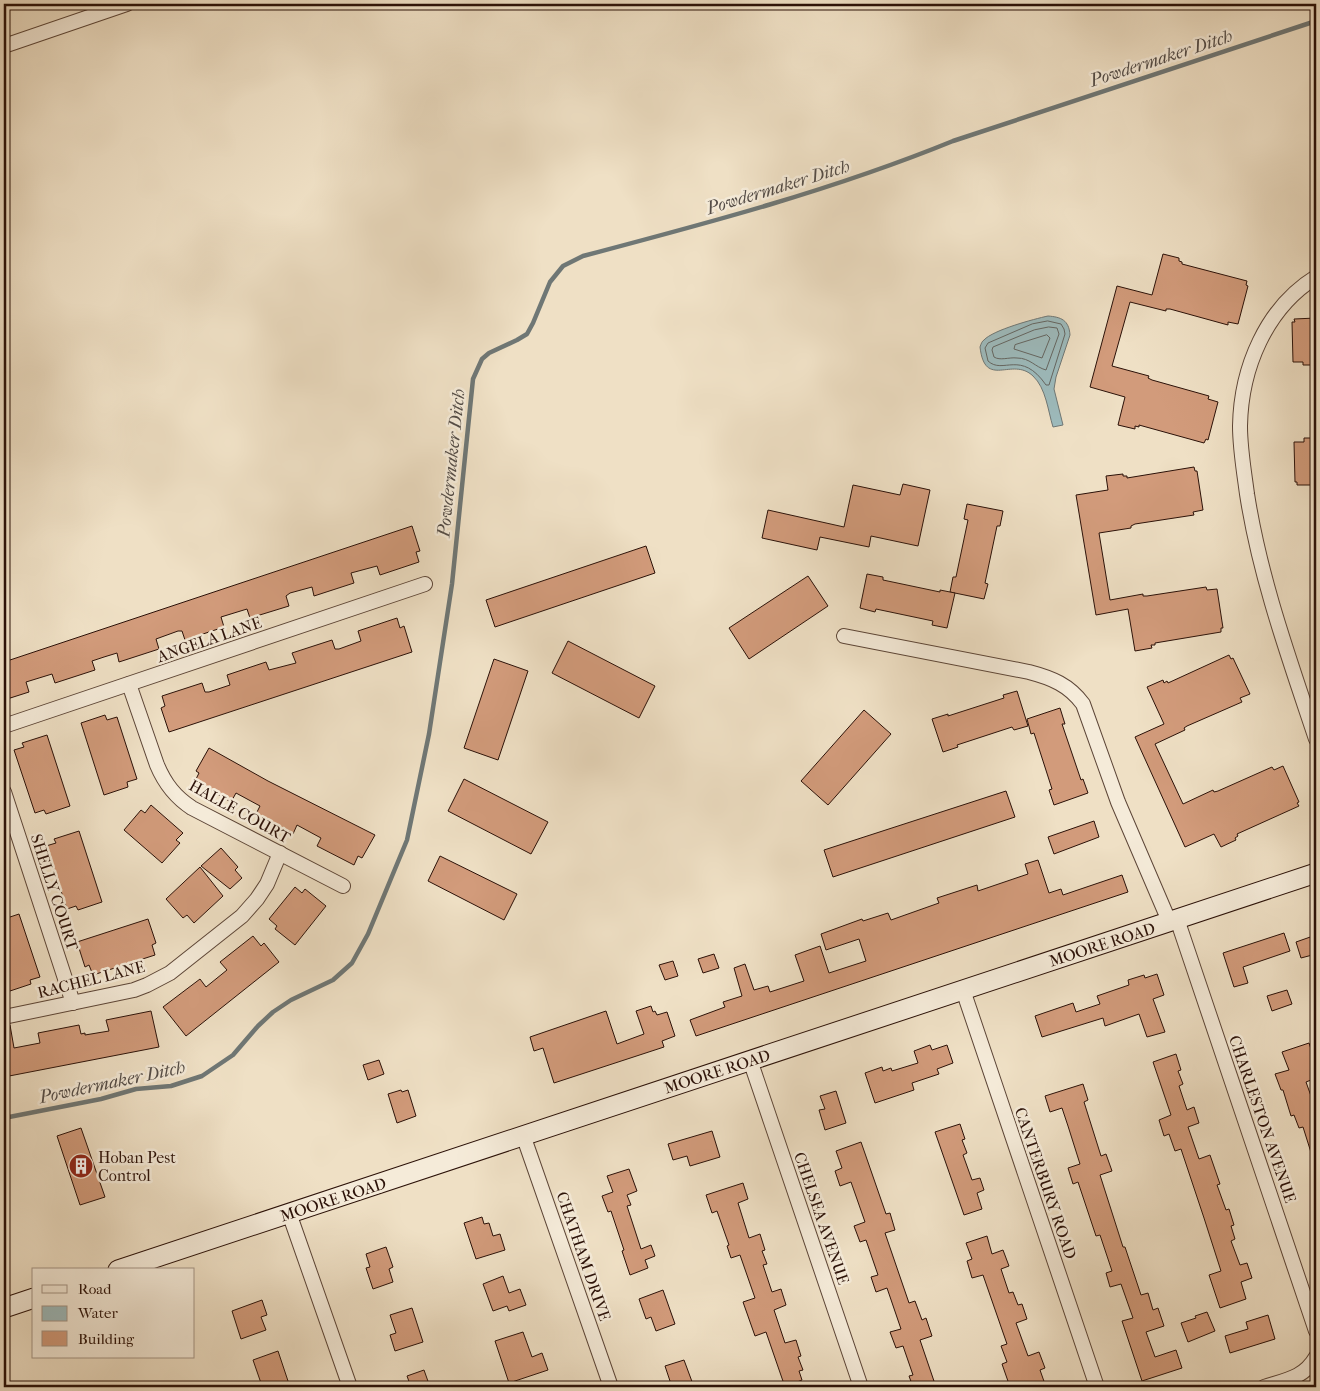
<svg xmlns="http://www.w3.org/2000/svg" width="1320" height="1391" font-family="'IM FELL French Canon',serif">
<style>
.water{fill:#9dbbbd;stroke:#6f7775}
.lines{fill:none;stroke-linecap:round;stroke-linejoin:round}
.shore{stroke:#646662;stroke-width:1}
.stream{stroke:#6f7775;stroke-width:4.5}
.building{fill:#d29b7b;stroke:#2b1108}
.street-casing{stroke:#5c4537;stroke-width:16}
.secondary-casing{stroke:#2b1108;stroke-width:21}
.street{stroke:#f5ebd9;stroke-width:14}
.secondary{stroke:#f5ebd9;stroke-width:19}
.labels{text-anchor:middle;stroke-width:5;stroke-linejoin:round;paint-order:stroke}
.street-label{font-size:16px;fill:#2b1108;stroke:#f5ebd9}
.poi-label{font-size:16px;fill:#2b1108;stroke:#f5ebd9;text-anchor:start}
.water-label{font-size:18px;font-style:italic;fill:#534c47;stroke:#f5ebd9}
</style>
<rect width="100%" height="100%" fill="#efe0c5"/>
<filter id="stains"><feTurbulence type="fractalNoise" baseFrequency=".004" numOctaves="4"/><feColorMatrix values="0 0 0 0 .2 0 0 0 0 .09 0 0 0 0 .02 0 0 0 .5 -.17"/></filter>
<radialGradient id="worn" r=".72"><stop offset=".6" stop-color="#630" stop-opacity="0"/><stop offset="1" stop-color="#630" stop-opacity=".3"/></radialGradient>
<path class="water" d="M1048,316C1061,317 1069,320 1070,335L1056,377L1054,389L1063,425L1053,427C1048,411 1046,388 1033,376C1012,356 985,390 980,347C981,344 982,341 984,340C993,330 1034,319 1048,316Z"/>
<g class="lines">
<g class="shore">
<path d="M1048,321L1061,324L1064,329L1065,334L1049,385H1046C1021,349 1003,375 988,361L985,348L988,343L1032,324Z"/>
<path d="M1049,327L1057,328L1059,334L1046,370C1035,367 1030,358 1017,358C1009,357 1000,361 994,357L992,350L993,347L1034,330Z"/>
<path d="M1047,335L1050,338L1042,358L1014,349L1015,345Z"/>
</g>
<path class="stream" d="M4,1118L101,1099L136,1089L171,1086L202,1076L233,1055L258,1026L273,1012L291,1000L333,980L352,963L368,934L407,840L429,734L452,584L473,379L482,359L489,353L517,340L527,334L533,323L550,282L563,266L583,256C708,223 833,190 953,141L1316,21"/>
</g>
<g class="building">
<path d="M1163,254L1179,258V261L1182,262V264L1247,281L1246,285L1248,286L1238,324L1228,322V325L1170,309H1166V311L1130,302L1112,366L1149,376L1148,378L1152,380L1209,396L1208,399L1218,402L1208,440L1206,439L1204,443L1139,425V427L1135,426V429L1118,425L1125,397L1090,387L1117,286L1152,295Z"/>
<path d="M1316,318V365H1303V362H1293L1292,322H1295L1294,319Z"/>
<path d="M1304,438H1316V485H1297V482H1295L1294,442H1304Z"/>
<path d="M1194,467L1195,471H1197L1203,510L1193,512L1194,515L1135,524L1131,526V528L1099,533L1110,600L1143,594V596H1147L1206,587L1207,590L1217,589L1223,628H1221V632L1155,643V645H1151L1152,648L1135,651L1128,609L1096,615L1076,495L1108,490L1106,476L1123,474V476H1127V478Z"/>
<path d="M903,484L930,490L918,546L871,536L869,547L820,537L817,550L762,538L768,510L844,527L853,485L900,495Z"/>
<path d="M967,504L1003,511L1000,526H997L985,583L988,584L984,599L950,592L953,577H956L968,520L964,519Z"/>
<path d="M412,526L420,551L416,552L419,562L380,575L377,566L351,573L354,583L314,596L312,587L290,593L286,596L289,606L250,618L247,609L221,617L224,627L185,640L182,631H178L156,639L159,649L119,662L117,653L104,657L92,661L95,670L55,683L52,674L26,682L29,692L4,700V662Z"/>
<path d="M646,546L655,573L495,627L486,600Z"/>
<path d="M867,574L883,577V580L940,592V590L955,593L947,628L932,625L933,621L876,609L875,612L860,608Z"/>
<path d="M808,576L828,606L749,659L729,628Z"/>
<path d="M397,618L400,628L404,626L412,652L169,732L161,708L165,706L162,696L202,683L205,692H209L230,685L227,675L266,662L269,670L296,663L292,653L332,640L335,649H339L361,641L358,631Z"/>
<path d="M568,641L655,686L639,718L552,673Z"/>
<path d="M1229,655L1231,659L1233,658L1250,694L1240,698L1242,702L1187,726L1184,728L1185,730L1155,744L1183,804L1213,790L1214,792L1218,791L1272,767L1274,770L1283,766L1299,802L1297,803L1299,806L1237,834L1238,836L1235,838L1236,840L1221,847L1214,834L1185,847L1135,737L1164,724L1147,687L1163,680L1164,683L1167,681L1168,683Z"/>
<path d="M494,659L528,671L498,760L464,748Z"/>
<path d="M1017,691L1028,726L1014,730L1012,727L957,745L958,747L943,752L932,719L948,714V716L1004,698L1003,695Z"/>
<path d="M1060,708L1065,724H1062L1081,780L1083,779L1088,793L1054,805L1049,790L1052,789L1034,733L1031,734L1027,719Z"/>
<path d="M864,710L891,734L828,805L801,781Z"/>
<path d="M105,715L107,720L117,717L137,779L127,782L128,787L104,795L81,723Z"/>
<path d="M47,735L70,806L46,814L44,810L35,813L14,750L24,747L22,743Z"/>
<path d="M209,748L268,781L375,835L362,858L358,856L354,865L317,846L321,838L297,825L293,834L256,814L260,806L236,793L231,802L195,781L199,773L196,771Z"/>
<path d="M464,779L548,822L531,854L448,811Z"/>
<path d="M1006,791L1015,817L833,877L824,850Z"/>
<path d="M151,805L183,833L176,840L180,843L162,863L124,830L141,810L145,813Z"/>
<path d="M1094,821L1099,837L1054,854L1048,837Z"/>
<path d="M79,831L102,902L78,910L76,906L67,909L46,846L56,843L54,839Z"/>
<path d="M221,848L238,867L235,870L242,878L230,889L201,866Z"/>
<path d="M440,856L517,894L504,920L428,881Z"/>
<path d="M1038,860L1049,893L1061,889L1063,895L1122,875L1128,892L696,1036L690,1020L725,1007L723,1002L742,996L734,968L745,964L754,990L768,986L770,992L804,981L795,955L820,946L829,973L866,961L859,939L826,950L821,934L862,919L863,921L888,913L891,920L939,903L937,898L977,885L978,891L1028,874L1025,864Z"/>
<path d="M200,867L223,896L194,923L187,915L183,918L166,899Z"/>
<path d="M295,887L302,893L305,889L326,906L295,945L275,929L277,926L269,919Z"/>
<path d="M19,914L40,977L30,980L31,984L7,992L4,983V919Z"/>
<path d="M148,919L156,943L152,945L155,955L93,975L89,965L85,967L77,942Z"/>
<path d="M1284,933L1290,951L1243,967L1248,983L1234,987L1223,953Z"/>
<path d="M1316,935V954L1301,958L1296,942Z"/>
<path d="M253,936L261,946L264,943L279,962L186,1036L163,1007L200,979L206,987L227,970L220,962Z"/>
<path d="M714,954L719,968L703,973L698,959Z"/>
<path d="M673,961L678,976L665,980L659,965Z"/>
<path d="M1157,974L1164,995L1153,999L1165,1032L1147,1037L1139,1014L1105,1026L1103,1018L1042,1037L1035,1016L1073,1003L1076,1012L1100,1004L1097,996L1129,985L1128,980L1144,975L1145,978Z"/>
<path d="M1287,990L1292,1004L1272,1011L1267,996Z"/>
<path d="M651,1006L653,1012L655,1011L657,1015L667,1012L675,1036L662,1041L664,1047L554,1083L543,1048L534,1051L530,1037L606,1011L617,1044L644,1034L636,1011Z"/>
<path d="M151,1011L159,1047L4,1077V1026L10,1025L14,1048L40,1043L38,1033L79,1025L81,1034L85,1033V1035L109,1031L106,1020Z"/>
<path d="M1309,1043L1316,1064V1078L1306,1082L1316,1110V1161L1314,1162L1303,1127L1299,1128L1294,1115L1291,1116L1283,1090H1281L1275,1074L1289,1070L1282,1052Z"/>
<path d="M930,1045L932,1050L947,1045L953,1063L937,1069L939,1074L912,1083L914,1090L875,1103L865,1073L882,1067L883,1071L891,1068L892,1071L918,1063L914,1051Z"/>
<path d="M1176,1054L1181,1070L1178,1071L1183,1084L1179,1086L1187,1110L1194,1107L1199,1123L1188,1127L1199,1159L1210,1155L1220,1184L1217,1185L1226,1210L1229,1209L1234,1225L1231,1226L1235,1239L1231,1241L1240,1265L1247,1263L1252,1278L1241,1282L1246,1299L1220,1308L1209,1275L1221,1271L1204,1218L1181,1149L1175,1151L1169,1134L1164,1136L1159,1120L1171,1115L1153,1062Z"/>
<path d="M379,1060L384,1074L368,1080L363,1065Z"/>
<path d="M1083,1084L1088,1100L1084,1102L1101,1156L1106,1154L1112,1171L1100,1175L1123,1247H1125L1141,1295L1148,1293L1153,1310L1158,1308L1164,1326L1146,1332L1155,1357L1176,1350L1182,1368L1142,1381L1122,1321L1133,1318L1121,1284L1110,1287L1106,1273L1112,1271L1100,1235L1096,1236L1078,1182L1073,1184L1068,1168L1080,1164L1068,1126L1062,1108L1050,1112L1045,1096Z"/>
<path d="M401,1090L402,1092L408,1090L416,1116L397,1123L388,1094Z"/>
<path d="M836,1091L846,1123L825,1130L819,1110L825,1109L820,1096Z"/>
<path d="M960,1124L965,1139L962,1140L967,1153L963,1155L972,1180L980,1178L984,1190L977,1193L982,1209L964,1215L935,1132Z"/>
<path d="M81,1128L105,1197L80,1205L57,1136Z"/>
<path d="M712,1131L720,1157L690,1166L687,1156L673,1160L668,1144Z"/>
<path d="M861,1142L886,1214L890,1213L895,1230L885,1233L909,1303L915,1301L922,1320L926,1318L932,1336L920,1340L936,1387H913L909,1376L913,1375L903,1346L896,1348L890,1332L901,1329L887,1288L876,1292L871,1277L878,1275L866,1240L860,1242L854,1226L865,1222L851,1182L840,1186L835,1171L842,1168L836,1151Z"/>
<path d="M629,1169L637,1191L627,1195L631,1205L627,1206L641,1249L651,1245L655,1256L645,1260L648,1268L630,1275L622,1251L624,1250L611,1211L608,1212L602,1196L613,1192L607,1176Z"/>
<path d="M743,1183L748,1199L738,1203L749,1238L760,1234L765,1250L762,1251L767,1264L763,1265L772,1292L781,1289L786,1305L774,1310L785,1343L796,1340L801,1356L798,1357L803,1370L799,1371L802,1380L785,1387L766,1332L755,1336L743,1302L755,1298L740,1255L731,1258L727,1246L729,1245L717,1211L712,1213L706,1195Z"/>
<path d="M482,1217L484,1224L489,1223L493,1236L500,1234L505,1250L476,1259L464,1223Z"/>
<path d="M987,1236L992,1254L1003,1250L1009,1266L1001,1269L1009,1293L1013,1292L1018,1305L1022,1304L1027,1319L1016,1323L1028,1356L1039,1352L1045,1368L1040,1370L1046,1387H1010L1002,1364L1007,1362L1001,1346L1007,1344L983,1275L972,1278L967,1261L972,1259L966,1243Z"/>
<path d="M386,1247L393,1267L389,1269L393,1282L373,1289L366,1268L370,1267L366,1254Z"/>
<path d="M503,1276L509,1293L520,1289L526,1305L509,1311L507,1306L493,1311L483,1284Z"/>
<path d="M663,1290L675,1324L656,1331L651,1317L646,1319L639,1299Z"/>
<path d="M262,1300L267,1315L261,1317L266,1330L241,1339L232,1311Z"/>
<path d="M412,1308L423,1342L395,1351L390,1335L396,1333L390,1315Z"/>
<path d="M1207,1312L1215,1331L1188,1342L1181,1323L1196,1318L1195,1316Z"/>
<path d="M1268,1315L1275,1339L1230,1353L1225,1336L1248,1329L1246,1322Z"/>
<path d="M523,1332L532,1357L542,1353L548,1370L509,1383L495,1341Z"/>
<path d="M278,1351L290,1387H271L270,1384L262,1386L253,1360Z"/>
<path d="M684,1360L694,1387H672L665,1366Z"/>
<path d="M424,1370L430,1387H411L407,1376Z"/>
</g>
<g class="lines">
<defs>
<g id="street">
<path d="M4,46L127,4"/>
<path d="M1316,277C1266,308 1241,368 1240,426C1240,449 1244,471 1247,494C1260,578 1289,658 1316,739"/>
<path d="M844,636L1029,672C1052,678 1069,685 1083,704L1118,802L1169,921"/>
<path d="M129,684L157,765C165,784 175,797 192,808L343,886"/>
<path d="M4,726L425,584"/>
<path d="M4,792L73,1003"/>
<path d="M1177,919L1316,1331"/>
<path d="M963,990L1097,1387"/>
<path d="M4,1017L134,990L147,985L170,973L242,916L257,899L267,884L280,853"/>
<path d="M750,1060L861,1387"/>
<path d="M523,1135L611,1387"/>
<path d="M289,1213L350,1387"/>
<path d="M1264,1387C1286,1380 1304,1378 1316,1357"/>
</g>
<g id="secondary">
<path d="M118,1270L1316,873"/>
<path d="M4,1308L34,1298"/>
</g>
</defs>
<use href="#street" class="street-casing"/>
<use href="#secondary" class="secondary-casing"/>
<use href="#street" class="street"/>
<use href="#secondary" class="secondary"/>
</g>
<defs>
<symbol id="building-disc" viewBox="-11 -11 22 22"><circle r="9.5" fill="#8f2418" stroke="#f5ebd9"/><path d="M-4-6H4V6H1V3H-1V6H-4ZM-2.5-4.3h1.7v1.8h-1.7ZM.8-4.3h1.7v1.8H.8ZM-2.5-1h1.7V.8h-1.7ZM.8-1h1.7V.8H.8Z" fill="#fff"/></symbol>
</defs>
<g fill-rule="evenodd">
<use href="#building-disc" x="67" y="1152" width="28" height="28"/>
</g>
<g class="labels">
<g class="street-label">
<text transform="translate(209 639) rotate(-19)" y="6">ANGELA LANE</text>
<text transform="translate(240 811) rotate(29)" y="6">HALLE COURT</text>
<text transform="translate(55 892) rotate(72)" y="6">SHELLY COURT</text>
<text transform="translate(1102 944) rotate(-18)" y="6">MOORE ROAD</text>
<text transform="translate(91 979) rotate(-14)" y="6">RACHEL LANE</text>
<text transform="translate(717 1071) rotate(-18)" y="6">MOORE ROAD</text>
<text transform="translate(1263 1119) rotate(71)" y="6">CHARLESTON AVENUE</text>
<text transform="translate(1046 1183) rotate(71)" y="6">CANTERBURY ROAD</text>
<text transform="translate(333 1199) rotate(-18)" y="6">MOORE ROAD</text>
<text transform="translate(822 1218) rotate(71)" y="6">CHELSEA AVENUE</text>
<text transform="translate(584 1256) rotate(71)" y="6">CHATHAM DRIVE</text>
</g>
<g class="poi-label">
<text x="98" y="1163">Hoban Pest<tspan x="98" dy="18">Control</tspan></text>
</g>
<g class="water-label">
<text transform="translate(1161 58) rotate(-18)" y="6">Powdermaker Ditch</text>
<text transform="translate(778 187) rotate(-17)" y="6">Powdermaker Ditch</text>
<text transform="translate(451 463) rotate(-84)" y="6">Powdermaker Ditch</text>
<text transform="translate(112 1082) rotate(-12)" y="6">Powdermaker Ditch</text>
</g>
</g>
<rect width="1320" height="1391" fill="none" stroke="#efe0c5" stroke-width="20"/>
<rect x="5" y="5" width="1310" height="1381" fill="none" stroke="#2b1108" stroke-width="2.5"/>
<rect x="10" y="10" width="1300" height="1371" fill="none" stroke="#2b1108"/>
<rect x="32" y="1268" width="162" height="90" fill="#f5ebd9" stroke="#a49485"/>
<rect x="42" y="1285" width="25" height="8" fill="#f5ebd9" stroke="#a49485"/>
<text x="78" y="1294" font-size="15" fill="#2b1108">Road</text>
<rect x="42" y="1306" width="25" height="15" fill="#9dbbbd" stroke="#a49485"/>
<text x="78" y="1318" font-size="15" fill="#2b1108">Water</text>
<rect x="42" y="1331" width="25" height="15" fill="#d29b7b" stroke="#a49485"/>
<text x="78" y="1344" font-size="15" fill="#2b1108">Building</text>
<rect width="100%" height="100%" filter="url(#stains)"/>
<rect width="100%" height="100%" fill="url(#worn)"/>
</svg>
